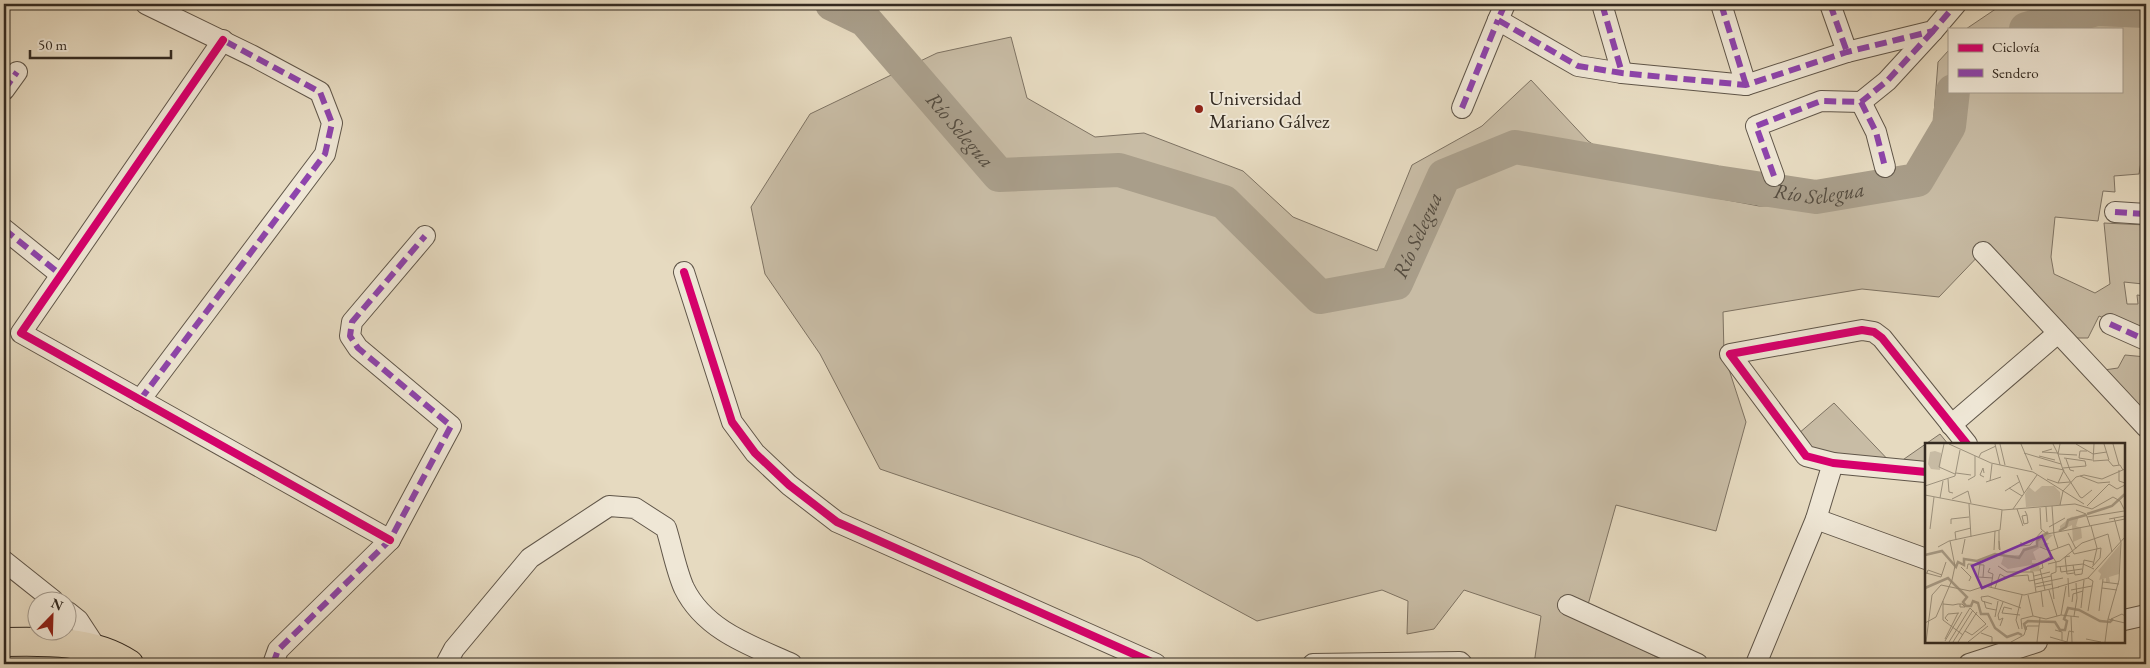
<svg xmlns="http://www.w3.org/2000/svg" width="2150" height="668" font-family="'EB Garamond',serif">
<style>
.green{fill:#c8bca5;stroke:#7e7363;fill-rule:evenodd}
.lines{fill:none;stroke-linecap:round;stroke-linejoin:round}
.river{stroke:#a99e8a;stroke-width:34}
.minor-casing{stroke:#605649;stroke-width:22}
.primary-casing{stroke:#332a21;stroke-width:30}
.minor{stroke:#efe7d6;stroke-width:20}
.primary{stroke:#e6dac0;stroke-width:28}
.quiet{stroke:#8e44ad;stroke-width:6;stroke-dasharray:12 6;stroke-linecap:butt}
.cycleway-casing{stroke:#efe7d6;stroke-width:11}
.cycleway{stroke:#d6006c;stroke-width:8}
.poi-dot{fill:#8f2418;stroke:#efe7d6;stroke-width:2}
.labels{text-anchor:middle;stroke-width:4;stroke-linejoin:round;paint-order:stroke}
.poi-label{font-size:20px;fill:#332a21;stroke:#efe7d6;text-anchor:start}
.water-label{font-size:21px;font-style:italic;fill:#564d40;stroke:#efe7d6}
.inset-river{fill:none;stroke:#a99e8a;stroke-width:2.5}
.inset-road{fill:none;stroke:#9e9480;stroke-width:1}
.view{fill:#7b2cbf;fill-opacity:0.15;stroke:#7b2cbf;stroke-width:2.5}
.inset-edge{fill:none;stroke:#332a21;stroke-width:2.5}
</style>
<rect width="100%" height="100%" fill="#e6dac0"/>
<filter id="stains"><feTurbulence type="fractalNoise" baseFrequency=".004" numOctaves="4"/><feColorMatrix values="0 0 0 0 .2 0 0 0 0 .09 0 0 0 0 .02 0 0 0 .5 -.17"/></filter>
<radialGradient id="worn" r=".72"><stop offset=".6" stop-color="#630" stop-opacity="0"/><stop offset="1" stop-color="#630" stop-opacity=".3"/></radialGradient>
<g class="green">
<path d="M2003,4H2146V130L2139,174L2114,176L2115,192L2103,191L2098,221L2055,217L2051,257L2054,274L2095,293L2110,284L2104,223L2146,225V336L2099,316L2088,338H2073L1985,249L1939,297L1862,289L1723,312L1724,354L1746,422L1716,531L1616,505L1584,619L1670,664H1534L1541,616L1464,590L1434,629L1407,634L1408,601L1382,590L1257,621L1140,558L880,469L820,354L765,274L751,207L810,114L937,53L1011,37L1027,98L1095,137L1144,133L1243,171L1293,217L1377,251L1412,165L1482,126L1531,80L1588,141L1600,149L1611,150L1655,167L1776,187H1829L1882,177L1916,173L1932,140L1938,62L1949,50V91H2121V29H1966ZM1639,176L1695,184L1806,205L1759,206L1653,186ZM2124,282L2143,284L2145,296L2137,295L2138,304H2127Z"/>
<path d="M2125,355L2146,357V418L2104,370L2118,368Z"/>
<path d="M1834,403L1894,466L1940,434L1948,444H1926V482L1812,465L1791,440Z"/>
</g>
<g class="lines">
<g class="river">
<path id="s1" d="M832,4L865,20L999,175L1119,170L1224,202L1320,297L1396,283L1444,176L1515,147L1716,182L1816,197L1917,180L1949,126L1953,91"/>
<path d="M2026,29L2097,9L2146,11"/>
</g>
<defs>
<g id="minor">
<path d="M1505,4L1498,20L1578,66L1622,73L1746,85L1847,52L1933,31L1956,4"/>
<path d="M1602,4L1622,73"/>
<path d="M1721,4L1746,85"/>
<path d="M1830,4L1847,52"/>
<path d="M223,40L21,333L390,540"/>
<path d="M4,90L17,72"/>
<path d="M1861,102L1876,132L1885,167"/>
<path d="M1462,108L1498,20"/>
<path d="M1774,176L1756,126L1821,101L1861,102L1887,81L1933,31"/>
<path d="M2115,212L2146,214"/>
<path d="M4,229L61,275"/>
<path d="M1983,252L2146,427"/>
<path d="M684,272L732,422L755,453L789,485L837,522L1156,664"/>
<path d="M2110,324L2146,340"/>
<path d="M140,400L325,154L332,123L320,92L253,56L146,4"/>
<path d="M1951,425L2058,333"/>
<path d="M1926,472L1833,463L1806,456L1730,354L1862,330L1874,332L1882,338L1967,444"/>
<path d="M1816,519L1926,559"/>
<path d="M4,561L53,600"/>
<path d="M1568,605L1698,664"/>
<path d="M68,612L78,620L97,649"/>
<path d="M2124,620L2146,615"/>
<path d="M273,664L278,650L390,540L451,426L358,348L350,336L352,322L425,236"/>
<path d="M446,664L454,649L530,558L609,506L635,508L666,528C672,547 676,570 684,588C705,631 752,646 792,664"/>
<path d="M1313,664L1460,662L1462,664"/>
<path d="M1756,664L1816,519L1833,463"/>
<path d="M1969,664L2037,642"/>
</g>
<path id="primary" d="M4,642C46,641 93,640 129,664"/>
</defs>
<use href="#minor" class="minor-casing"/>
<use href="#primary" class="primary-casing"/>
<use href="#minor" class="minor"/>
<use href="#primary" class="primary"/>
<g class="quiet">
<path d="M1505,4L1498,20L1578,66L1622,73L1746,85L1847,52L1933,31L1956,4"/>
<path d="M1602,4L1622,73"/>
<path d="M1721,4L1746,85"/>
<path d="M1830,4L1847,52"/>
<path d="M4,90L17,72"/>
<path d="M1861,102L1876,132L1885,167"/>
<path d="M1462,108L1498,20"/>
<path d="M1774,176L1756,126L1821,101L1861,102L1887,81L1933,31"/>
<path d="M2115,212L2146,214"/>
<path d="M4,229L61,275"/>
<path d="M2110,324L2146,340"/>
<path d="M140,400L325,154L332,123L320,92L223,40L221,43"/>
<path d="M273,664L278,650L390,540L451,426L358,348L350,336L352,322L425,236"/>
<path d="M1313,664L1460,662L1462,664"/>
</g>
<defs>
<g id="cycleway">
<path d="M223,40L21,333L390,540"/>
<path d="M684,272L732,422L755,453L789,485L837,522L1156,664"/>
<path d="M1926,472L1833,463L1806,456L1730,354L1862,330L1874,332L1882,338L1967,444"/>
</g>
</defs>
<use href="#cycleway" class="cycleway-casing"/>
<use href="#cycleway" class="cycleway"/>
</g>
<circle class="poi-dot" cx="1199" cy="109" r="5"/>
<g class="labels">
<g class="poi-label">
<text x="1209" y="105">Universidad<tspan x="1209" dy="23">Mariano Gálvez</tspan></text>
</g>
<g class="water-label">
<text dy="7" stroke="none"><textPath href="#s1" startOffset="182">Río Selegua</textPath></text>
<text dy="7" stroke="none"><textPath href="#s1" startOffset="1186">Río Selegua</textPath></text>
<text dy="7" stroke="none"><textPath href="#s1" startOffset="736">Río Selegua</textPath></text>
</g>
</g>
<g transform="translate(1925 443)">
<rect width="200" height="200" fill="#e6dac0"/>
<path d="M10,8L16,10L15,27L6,26L3,21L5,9ZM117,43H129L135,49L136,62L101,64L100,51L104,44L110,49ZM154,73L151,83L156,85L157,95L148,99L147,82L135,88V83L146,74ZM118,90L128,92L119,100H124L122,103L125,106L116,104L108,109L111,117H107V121H114L115,128L105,129L106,122L83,126L76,121L79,112H95L98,105L112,102V97ZM196,100L194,131L184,134L185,139H181V135L174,137L176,131L173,128Z" fill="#c8bca5"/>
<path class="inset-river" d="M162,71L187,63L200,51M134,88L141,84L143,77L161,72M0,112L17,108L31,124L33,119L39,122V116L52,118L70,111L94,115L99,107L112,103V98L123,89M0,145L23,135L42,154L38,159L41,163H46L48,158L53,160L56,171H63L70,185L82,194L93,190L97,192M101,187L99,181L103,178L130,179L135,187H140L142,178L139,176L143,165L154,167L175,178L185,179L188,176"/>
<path class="inset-road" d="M19,1L14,24L30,31M24,1L66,20L108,29L159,61M70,1L75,22M75,1L80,22M96,1L107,27M128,1L133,11L152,12M135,1L133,11L138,27L155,54L157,55L167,47M151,1L168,11L182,9M169,1L168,18L183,17L188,23L195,22L198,27M179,1L184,17M188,1L194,22M127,6L117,9L133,10M162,8H155L154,15L167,17M99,10L136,21M114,13L130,17M54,14L56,10L71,3M139,15L160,18L161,23M141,16L145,27L149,28M114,22L139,27L133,40M138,25L161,23M194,27V38L200,40M31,30L46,32M92,32L99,50M30,33L35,7M155,33L173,40L185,39M59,34L55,32L58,25L59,30M23,36L24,49L28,50M122,36L133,40L145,39M43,37L50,33V13M65,38L67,21M61,39L76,34M184,41L192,46L200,42M0,43L30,33M84,45L97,53M80,48L94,39M0,52L78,67L150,61L167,66L188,54L195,58L200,68M15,55L18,38M27,56L43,48L46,60M44,61L46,94M135,62L138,48L151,34L159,32L177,36L200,26M127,63L129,92L133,105M162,63L184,41M121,64L122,79M115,65L116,86L122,91L190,78L189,75M88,66L112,32M92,66L98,83M151,67L161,71L165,83M100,68L102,72L103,80L99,81L97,73L102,72M162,74L199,68M184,76L200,73M26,81V76L44,74M166,83L172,105L168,122M124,84L140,75M5,86L9,54M74,88V106L75,107L74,98M143,90L151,106M31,97L30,89L46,85M96,99V103L105,102L117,88M196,100L190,78L200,76M119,101L131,119V129L126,131L129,156M13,104L24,98L75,87L77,67M115,104L125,108L144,101L149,111L176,105L175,115L167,124M69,107L70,88M37,111L40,96M145,113L140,114L142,131L149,130M117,120L118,125L115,126L120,147M55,121L53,134L68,135M107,121H115L127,112M123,121L135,118L157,100L183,91L187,109M148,122L150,132L157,131L159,117L168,119M73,123L82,129H108L111,149M135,123L136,129L157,126M36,124L46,134L44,138M131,124L158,121L169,126M65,125L63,129L68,131L66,144M42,126L43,121L59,122L58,134M1,130L16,134L21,119M2,130L3,127L17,132M109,133L125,129M143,135L144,154M109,137L126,133M178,139L194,141M110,141L138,135M111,144L127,141M133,144L163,135L200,94M70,145L75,131L80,134L103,132L104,138L110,137M177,145L192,147M124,147L132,173M146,147L167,143M116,148L118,164M103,152L108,173M18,158V177L38,192M59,158L61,165L71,167M147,159L148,151L158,148M18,161L28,162L33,161H37L40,164H35V161M67,161L57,158L56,154L63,153L96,165M156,165L159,137M87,166L79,164L77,170L95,172M163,168L168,138L163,135M174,168L178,136M136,172L141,143M146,173L147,199M149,173L152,155L151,140M70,174L73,158M183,176L200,180M186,176L197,171L200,173M23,178L20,175L23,171L34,170M0,180L11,174L27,137L30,123L25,98M75,183L78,175L74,177L73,172L78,159M94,186L91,177L97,152M97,186L96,176L108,173L121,176L136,172L154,174M130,187L137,189V197M56,190L67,194V199M125,194L142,199L144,188L149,189M20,196L33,170M161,196L176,199M20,198L37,169M1,199L7,152L16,142L45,148L60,143L99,152L134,144M24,199L45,165L61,181L47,192L40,188M28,199L48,167M33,199L52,169M43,199L63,183M86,199L99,192L102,183H114M112,199L115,175M180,199L183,176L194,137L196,100"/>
<path class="view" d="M117,93L127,115L57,145L47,123Z"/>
<rect width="200" height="200" class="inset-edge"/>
</g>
<rect width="2150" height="668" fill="none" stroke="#e6dac0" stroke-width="20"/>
<rect x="5" y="5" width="2140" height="658" fill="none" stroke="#332a21" stroke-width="2.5"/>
<rect x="10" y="10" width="2130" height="648" fill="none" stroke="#332a21"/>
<rect x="1948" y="28" width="175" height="65" fill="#efe7d6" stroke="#a49b8e"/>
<rect x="1958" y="44" width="25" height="8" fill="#d6006c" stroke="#a49b8e"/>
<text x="1992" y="52" font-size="15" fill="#332a21">Ciclovía</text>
<rect x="1958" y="69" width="25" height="8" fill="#8e44ad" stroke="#a49b8e"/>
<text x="1992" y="78" font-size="15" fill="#332a21">Sendero</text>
<g transform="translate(52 616) rotate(23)"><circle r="24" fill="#efe7d6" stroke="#a49b8e"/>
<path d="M0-4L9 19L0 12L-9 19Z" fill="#8f2418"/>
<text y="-8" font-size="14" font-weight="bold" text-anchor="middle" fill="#332a21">N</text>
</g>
<path d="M30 50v8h141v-8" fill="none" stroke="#332a21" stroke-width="2.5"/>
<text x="38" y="50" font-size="15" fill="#332a21" stroke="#efe7d6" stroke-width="4" paint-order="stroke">50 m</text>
<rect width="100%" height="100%" filter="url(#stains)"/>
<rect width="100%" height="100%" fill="url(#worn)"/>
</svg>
